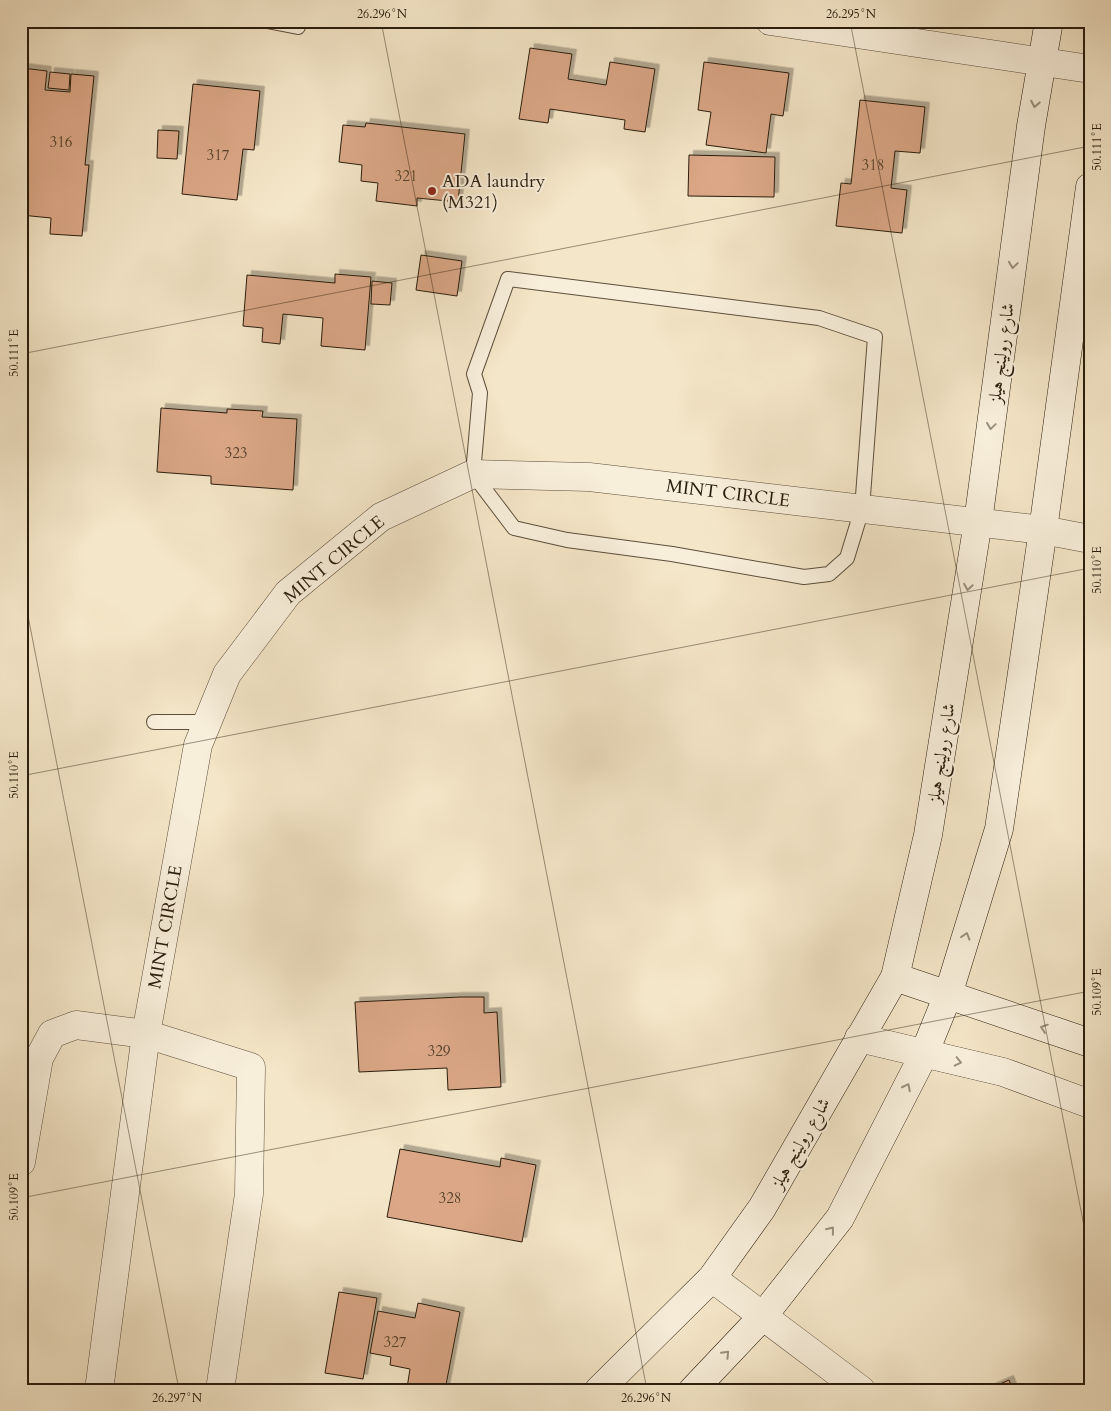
<svg xmlns="http://www.w3.org/2000/svg" width="1111" height="1411" font-family="Cardo,Amiri,serif">
<style>
.building{fill:#dba787;stroke:#291d0d;filter:url(#shadow)}
.lines{fill:none;stroke-linecap:round;stroke-linejoin:round}
.lane-casing{stroke:#5c4f3c;stroke-width:16}
.street-casing{stroke:#5c4f3c;stroke-width:29}
.secondary-casing{stroke:#291d0d;stroke-width:29}
.lane{stroke:#f8efdb;stroke-width:14}
.street{stroke:#f8efdb;stroke-width:28}
.secondary{stroke:#f8efdb;stroke-width:28}
.oneway{stroke:#9b907e}
.ticks{fill:none;stroke:#291d0d;stroke-width:1;stroke-opacity:0.45}
.poi-dot{fill:#8f2418;stroke:#f8efdb;stroke-width:2}
.labels{text-anchor:middle;stroke-width:4;stroke-linejoin:round;paint-order:stroke}
.number-label{font-size:15px;fill:#56402c}
.poi-label{font-size:18px;fill:#291d0d;stroke:#f8efdb;text-anchor:start}
.street-label{font-size:18px;fill:#291d0d;stroke:#f8efdb}
.neatline{fill:none;stroke:#291d0d;stroke-width:2}
.ticks-label{font-size:12px;text-anchor:middle;fill:#291d0d}
</style>
<defs>
<filter id="shadow"><feDropShadow dx="4.5" dy="-4.5" stdDeviation="0" flood-color="#0004"/></filter>
</defs>
<rect width="100%" height="100%" fill="#f4e6c8"/>
<filter id="stains"><feTurbulence type="fractalNoise" baseFrequency=".004" numOctaves="4"/><feColorMatrix values="0 0 0 0 .2 0 0 0 0 .09 0 0 0 0 .02 0 0 0 .5 -.17"/></filter>
<radialGradient id="worn" r=".72"><stop offset=".6" stop-color="#630" stop-opacity="0"/><stop offset="1" stop-color="#630" stop-opacity=".3"/></radialGradient>
<g class="building">
<path d="M530,48L572,54L568,79L606,85L610,62L655,69L645,132L624,129L625,120L550,109L548,123L519,119Z"/>
<path d="M704,62L789,73L783,116L771,114L766,153L706,145L711,112L698,110Z"/>
<path d="M22,68L47,71L45,90L70,92L71,74L94,76L85,165H89L82,236L50,234L51,218L21,215V157L23,142H21Z"/>
<path d="M50,72L70,74L69,90L48,88Z"/>
<path d="M193,84L260,91L254,150L243,149L237,200L182,194Z"/>
<path d="M860,100L925,107L920,153L895,151L891,188L907,190L902,233L836,226L841,183L851,184Z"/>
<path d="M366,123L465,134L458,202L417,198V206L376,201L378,183L361,181L362,165L339,162L343,125L365,127Z"/>
<path d="M158,130L179,131L177,159L157,158Z"/>
<path d="M689,155L775,157L774,197L688,196Z"/>
<path d="M421,255L462,261L457,296L416,290Z"/>
<path d="M335,274L371,277L365,350L321,346L323,318L283,314L280,344L262,342L263,328L243,326L247,275L335,283Z"/>
<path d="M372,281L392,283L390,305L371,304Z"/>
<path d="M161,408L227,413V409L263,411L262,417L297,419L293,490L211,484V476L157,472Z"/>
<path d="M460,997H484V1013L497,1012L501,1087L448,1090L447,1068L359,1072L355,1002Z"/>
<path d="M400,1149L500,1167L501,1158L536,1165L522,1242L387,1217Z"/>
<path d="M339,1292L377,1298L363,1379L325,1373Z"/>
<path d="M418,1303L460,1312L445,1390H416L407,1388L410,1369L390,1365L391,1357L370,1353L378,1311L415,1318Z"/>
<path d="M1009,1380L1013,1390H986Z"/>
</g>
<g class="lines">
<defs>
<g id="lane">
<path d="M267,21L298,27L299,21"/>
<path d="M508,279L819,318L875,337L862,509L847,558L829,574L804,577L672,554L567,540L514,528L473,474L480,393L474,374Z"/>
<path d="M154,722H208"/>
</g>
<g id="street">
<path d="M770,21L1090,69"/>
<path d="M21,1162L39,1058L52,1034L76,1025L146,1034L251,1067L249,1194L220,1390"/>
<path d="M712,1278L861,1390"/>
<path d="M99,1390L146,1034L198,745L227,674L288,593L381,517L473,474L589,477L1043,530L1090,539"/>
</g>
<g id="secondary">
<path d="M895,977L1090,1043"/>
<path d="M859,1038L1003,1072L1090,1104"/>
<path d="M599,1390L712,1278L762,1208L895,977L928,835L978,522L1031,126L1049,21"/>
<path d="M693,1390L763,1316L840,1218L924,1054L948,995L999,829L1043,530L1090,187"/>
</g>
</defs>
<use href="#lane" class="lane-casing"/>
<use href="#street" class="street-casing"/>
<use href="#secondary" class="secondary-casing"/>
<use href="#lane" class="lane"/>
<use href="#street" class="street"/>
<use href="#secondary" class="secondary"/>
</g>
<defs><path id="oneway-chevron" d="M-2-3.5L2.5 0L-2 3.5" fill="none" stroke-width="1.6" stroke-linecap="round" stroke-linejoin="round" transform="scale(1.25)"/></defs>
<g class="oneway">
<use href="#oneway-chevron" transform="translate(1035 104) rotate(101)"/>
<use href="#oneway-chevron" transform="translate(1013 265) rotate(98)"/>
<use href="#oneway-chevron" transform="translate(991 426) rotate(98)"/>
<use href="#oneway-chevron" transform="translate(968 587) rotate(99)"/>
<use href="#oneway-chevron" transform="translate(966 936) rotate(-73)"/>
<use href="#oneway-chevron" transform="translate(1044 1028) rotate(-161)"/>
<use href="#oneway-chevron" transform="translate(958 1062) rotate(13)"/>
<use href="#oneway-chevron" transform="translate(907 1087) rotate(-63)"/>
<use href="#oneway-chevron" transform="translate(831 1230) rotate(-52)"/>
<use href="#oneway-chevron" transform="translate(726 1354) rotate(-46)"/>
</g>
<path class="ticks" d="M381,21L647,1390M850,21L1090,1257M21,354L1090,146M21,580L179,1390M21,776L1090,568M21,1198L1090,991"/>
<circle class="poi-dot" cx="432" cy="191" r="5"/>
<g class="labels">
<g class="number-label">
<text x="61" y="147">316</text>
<text x="218" y="160">317</text>
<text x="873" y="170">318</text>
<text x="406" y="181">321</text>
<text x="236" y="458">323</text>
<text x="439" y="1056">329</text>
<text x="450" y="1203">328</text>
<text x="395" y="1347">327</text>
</g>
<g class="poi-label">
<text x="442" y="187">ADA laundry<tspan x="442" dy="21">(M321)</tspan></text>
</g>
<g class="street-label">
<text transform="translate(1001 353) rotate(-82)" y="6">شارع رولينج هيلز</text>
<text transform="translate(728 493) rotate(7)" y="6">MINT CIRCLE</text>
<text transform="translate(334 559) rotate(-40)" y="6">MINT CIRCLE</text>
<text transform="translate(941 753) rotate(-81)" y="6">شارع رولينج هيلز</text>
<text transform="translate(165 927) rotate(-80)" y="6">MINT CIRCLE</text>
<text transform="translate(800 1143) rotate(-60)" y="6">شارع رولينج هيلز</text>
</g>
</g>
<rect width="1111" height="1411" fill="none" stroke="#f4e6c8" stroke-width="55"/>
<rect x="28" y="28" width="1056" height="1356" class="neatline"/>
<g class="ticks-label">
<text x="382" y="18">26.296°N</text>
<text x="851" y="18">26.295°N</text>
<text transform="translate(1097 147) rotate(-90)" y="4">50.111°E</text>
<text transform="translate(14 353) rotate(-90)" y="4">50.111°E</text>
<text transform="translate(1097 570) rotate(-90)" y="4">50.110°E</text>
<text transform="translate(14 775) rotate(-90)" y="4">50.110°E</text>
<text transform="translate(1097 992) rotate(-90)" y="4">50.109°E</text>
<text transform="translate(14 1197) rotate(-90)" y="4">50.109°E</text>
<text x="177" y="1402">26.297°N</text>
<text x="646" y="1402">26.296°N</text>
</g>
<rect width="100%" height="100%" filter="url(#stains)"/>
<rect width="100%" height="100%" fill="url(#worn)"/>
</svg>
